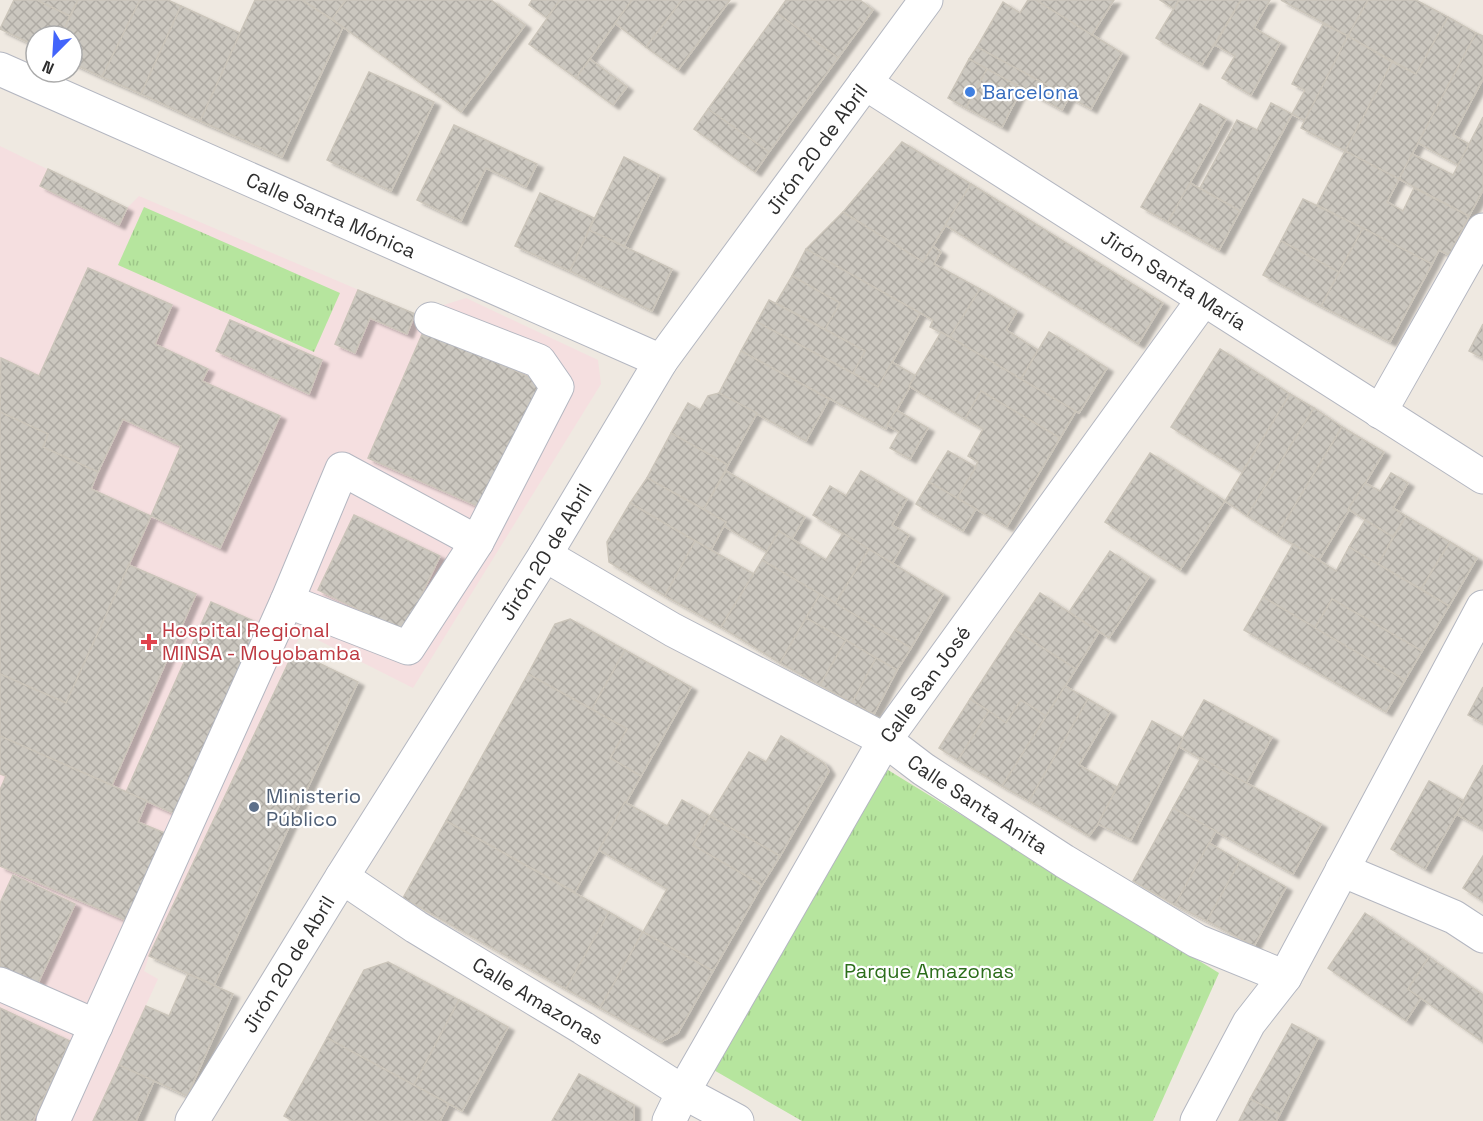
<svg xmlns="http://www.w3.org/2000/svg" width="1483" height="1121" font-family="'Space Grotesk',sans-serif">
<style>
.medical{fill:#f5dfe0}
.grass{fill:url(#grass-tufts)}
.building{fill:url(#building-cross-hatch);stroke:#cbc5ba;stroke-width:1.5;filter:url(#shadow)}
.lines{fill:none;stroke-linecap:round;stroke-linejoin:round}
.pedestrian-casing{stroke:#b4b7c1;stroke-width:35}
.minor-casing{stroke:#b4b7c1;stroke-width:35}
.secondary-casing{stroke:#b4b7c1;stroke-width:35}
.pedestrian{stroke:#fff;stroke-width:33}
.minor{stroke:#fff;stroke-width:33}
.secondary{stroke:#fff;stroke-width:33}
.shop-dot{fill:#3f7fe0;stroke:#fff;stroke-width:2}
.health-dot{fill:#e0444e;stroke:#fff;stroke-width:2}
.service-dot{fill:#5c6f8a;stroke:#fff;stroke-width:2}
.labels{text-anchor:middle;stroke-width:4.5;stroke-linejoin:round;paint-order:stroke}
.shop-label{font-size:20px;fill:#366cbe;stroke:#fff;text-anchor:start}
.street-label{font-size:20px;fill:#2e2e2e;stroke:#fff}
.health-label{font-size:20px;fill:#be3a42;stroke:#fff;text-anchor:start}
.service-label{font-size:20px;fill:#4e5e75;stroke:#fff;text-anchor:start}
.park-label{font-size:20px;fill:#2c6e1b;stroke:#fff}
</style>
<defs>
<pattern id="grass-tufts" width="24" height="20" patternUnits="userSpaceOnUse" patternTransform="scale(1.5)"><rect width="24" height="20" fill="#b6e59e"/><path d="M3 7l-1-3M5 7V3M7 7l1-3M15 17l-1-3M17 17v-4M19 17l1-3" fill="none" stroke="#9dc588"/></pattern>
<pattern id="building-cross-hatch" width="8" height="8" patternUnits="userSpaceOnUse" patternTransform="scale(1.5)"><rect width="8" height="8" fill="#cbc7bf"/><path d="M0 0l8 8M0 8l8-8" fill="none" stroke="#afaba4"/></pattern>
<filter id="shadow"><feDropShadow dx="6" dy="4" stdDeviation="1.5" flood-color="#0004"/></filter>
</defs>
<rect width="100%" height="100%" fill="#efe9e1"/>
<path class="medical" d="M0,146L127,208L139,196L415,314L466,298L598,360L601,384L413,688L302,632L149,956L144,971L158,979L93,1121H0Z"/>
<g class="grass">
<path d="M144,207L340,293L314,352L118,265Z"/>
<path d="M875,762L1219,973L1153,1121H802L705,1065Z"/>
</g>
<g class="building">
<path d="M14,0H37L70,16L61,36H36V46L0,29Z"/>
<path d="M37,0H78L70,16Z"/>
<path d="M78,0H140L102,77L72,63V36H61Z"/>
<path d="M140,0H168L181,6L141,94L102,77Z"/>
<path d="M255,0H302L343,27L282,157L200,121Z"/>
<path d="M302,0H346L332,19Z"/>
<path d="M346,0H491L525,25L461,112L332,19Z"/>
<path d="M532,0H560L547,18L529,5Z"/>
<path d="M560,0H632L576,78L529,44Z"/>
<path d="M632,0H682L646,47L615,23Z"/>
<path d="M682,0H730L678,70L646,47Z"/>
<path d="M786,0H860L873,10L838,58L777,13Z"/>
<path d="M1028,0H1036L1122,53L1091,109L977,47L1003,2L1020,13Z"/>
<path d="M1036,0H1114L1092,35Z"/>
<path d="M1160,0H1179L1174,9Z"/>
<path d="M1179,0H1241L1202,65L1156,38Z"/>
<path d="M1241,0H1270L1254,28L1280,43L1251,95L1222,78L1235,56L1215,45Z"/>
<path d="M1281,0H1368L1348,36Z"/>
<path d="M1368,0H1416L1448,17L1416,74L1348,36Z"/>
<path d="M181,6L240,33L200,121L141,94Z"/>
<path d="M777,13L838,58L769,152L708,109Z"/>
<path d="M1448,17L1476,33L1399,179L1345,151L1392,62L1416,74Z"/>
<path d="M1323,24L1348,36L1305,121L1292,114L1305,90L1292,84Z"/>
<path d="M1476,33L1483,36V79L1453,135L1469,144L1458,165L1418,143Z"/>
<path d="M1348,36L1392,62L1345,151L1301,128Z"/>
<path d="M977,47L1069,97L1062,110L969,59Z"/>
<path d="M590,59L627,87L613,105L576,78Z"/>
<path d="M969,59L987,69L966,108L948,98Z"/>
<path d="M987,69L1022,88L1002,127L966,108Z"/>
<path d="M369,72L434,102L391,191L327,160Z"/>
<path d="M1271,103L1292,114L1240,211L1200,188L1237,120L1257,130Z"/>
<path d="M1200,104L1226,119L1168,222L1141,207Z"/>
<path d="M708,109L769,152L755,172L694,129Z"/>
<path d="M1483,117V190L1469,216L1399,179L1412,154L1453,175Z"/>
<path d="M454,125L537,164L526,187L486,168L461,221L417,200Z"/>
<path d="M902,142L971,184L923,262L843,212Z"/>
<path d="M1345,151L1399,179L1387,202L1403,211L1414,188L1469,216L1449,255L1439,250L1432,264L1317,205Z"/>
<path d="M624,157L659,175L624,246L589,230Z"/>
<path d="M48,169L127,208L119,225L40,186Z"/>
<path d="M1190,183L1240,211L1219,250L1168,222Z"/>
<path d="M971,184L1163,303L1138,344L945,225Z"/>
<path d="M540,193L594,218L570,271L515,246Z"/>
<path d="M1303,199L1363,228L1339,272L1281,241Z"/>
<path d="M843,212L923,262L933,246L941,252L934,264L980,289L950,337L930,327L933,320L806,249Z"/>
<path d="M1363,228L1432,264L1390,342L1321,306Z"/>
<path d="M589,230L672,269L652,311L570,271Z"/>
<path d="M1281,241L1339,272L1321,306L1263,275Z"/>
<path d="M806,249L920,313L878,387L853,373L865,351L825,329L840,303L792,276Z"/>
<path d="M88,268L172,305L155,344L208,369L202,381L280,416L220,548L151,516L181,446L123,419L98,472L43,447L48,434L0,412L1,358L39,376Z"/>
<path d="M792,276L840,303L825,329L776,303Z"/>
<path d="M980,289L1017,311L1006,330L1038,350L1021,379L950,337Z"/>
<path d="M358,290L415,314L407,334L370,318L355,353L335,344Z"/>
<path d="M769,300L865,351L853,373L757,322Z"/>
<path d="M230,320L322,360L309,394L216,351Z"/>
<path d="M757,322L878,387L892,362L916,376L886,429L741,351Z"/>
<path d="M1483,324V358L1469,351Z"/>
<path d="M424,330L545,384L489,511L368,458Z"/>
<path d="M941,332L1076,411L1060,438L981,391L965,419L909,386Z"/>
<path d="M1049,332L1107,368L1079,413L1021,379Z"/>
<path d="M1220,349L1290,394L1242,472L1171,427Z"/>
<path d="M741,351L829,399L806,441L719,393Z"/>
<path d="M981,391L1060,438L1007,527L957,498L978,462L968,456L983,429L965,419Z"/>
<path d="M719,393L757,413L728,465L671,433L688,403L700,410L708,396Z"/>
<path d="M1290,394L1314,408L1247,516L1225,501Z"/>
<path d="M1314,408L1342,427L1277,535L1247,516Z"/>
<path d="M896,410L928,428L910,459L890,448L899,432L887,425Z"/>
<path d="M0,412L48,434L43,447L98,472L91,489L151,516L66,703L0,674Z"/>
<path d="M1342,427L1384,452L1319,560L1277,535Z"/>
<path d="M671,433L728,465L704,509L647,478Z"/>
<path d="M948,451L976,467L957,498L929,482Z"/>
<path d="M1150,453L1225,501L1180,570L1105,522Z"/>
<path d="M726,471L805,517L792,539L779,531L767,552L724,526L726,522L704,509Z"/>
<path d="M861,471L907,499L892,525L909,535L892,564L813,515L830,486L846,496Z"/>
<path d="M1391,473L1408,483L1393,508L1406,516L1393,537L1348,509L1365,483L1380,491Z"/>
<path d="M647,478L726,522L711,550L630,503Z"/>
<path d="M929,482L976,509L963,531L916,504Z"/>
<path d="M630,503L695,541L665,596L609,562L607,542Z"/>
<path d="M354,515L440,556L404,631L318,590Z"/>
<path d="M1406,516L1450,542L1421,589L1378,564Z"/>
<path d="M1365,520L1393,537L1378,564L1349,547Z"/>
<path d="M779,531L826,560L843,533L869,549L835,604L762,560Z"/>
<path d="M695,541L754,574L721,627L665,596Z"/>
<path d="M1450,542L1477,558L1449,606L1421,589Z"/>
<path d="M1293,544L1336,571L1349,547L1449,606L1422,651L1332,599L1315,628L1263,597Z"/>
<path d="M869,549L943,594L911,648L835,604Z"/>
<path d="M1110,551L1149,577L1109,638L1069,612Z"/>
<path d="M762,560L820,594L780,663L721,627Z"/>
<path d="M129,565L196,594L112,785L0,736V674L66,703Z"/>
<path d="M1040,593L1099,632L1076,669L1015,630Z"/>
<path d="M820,594L911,648L897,670L806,618Z"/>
<path d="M1263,597L1405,680L1386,712L1244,630Z"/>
<path d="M1332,599L1422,651L1405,680L1315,628Z"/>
<path d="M211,602L265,626L180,816L126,792Z"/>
<path d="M806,618L846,640L820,685L780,663Z"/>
<path d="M570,619L625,650L592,709L528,674L555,624Z"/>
<path d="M1015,630L1076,669L1046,716L1021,700L1006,723L970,699Z"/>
<path d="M846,640L876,658L852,703L820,685Z"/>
<path d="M625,650L691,687L641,776L610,758L627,729L592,709Z"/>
<path d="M294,651L358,682L214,985L149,956Z"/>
<path d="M876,658L897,670L874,714L852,703Z"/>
<path d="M528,674L627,729L610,758L641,776L575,892L446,821Z"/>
<path d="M1065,686L1088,699L1029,801L1002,786Z"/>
<path d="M1483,687V723L1468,715Z"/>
<path d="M970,699L989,711L958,760L939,748Z"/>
<path d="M1088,699L1110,712L1079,765L1117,787L1098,824L1089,836L1029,801Z"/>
<path d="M1021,700L1046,716L1002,786L958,760L989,711L1006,723Z"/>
<path d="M1204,700L1272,737L1246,784L1178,746Z"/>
<path d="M1152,721L1183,738L1131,840L1098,824Z"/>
<path d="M0,736L147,801L138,822L167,834L130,922L0,866V790L6,776L0,774Z"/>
<path d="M781,736L824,763L829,771L780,856L710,816L749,752L766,762Z"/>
<path d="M1201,758L1321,824L1293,874L1173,808Z"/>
<path d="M1483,765V829L1456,814Z"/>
<path d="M1429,781L1464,801L1425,869L1391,849Z"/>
<path d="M682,800L710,816L693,845L762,885L713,971L643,932L667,889L599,850L625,802L667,826Z"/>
<path d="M1173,808L1216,831L1175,905L1133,881Z"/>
<path d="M710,816L780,856L762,885L693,845Z"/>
<path d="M446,821L609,912L566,989L403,898Z"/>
<path d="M1209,843L1240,861L1207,921L1175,905Z"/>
<path d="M1483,856V901L1463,888Z"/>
<path d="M1240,861L1286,887L1254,946L1207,921Z"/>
<path d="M13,875L75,904L38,983L0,966V903Z"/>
<path d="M609,912L643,932L600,1008L566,989Z"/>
<path d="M1365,913L1429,957L1408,989L1421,998L1406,1021L1328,968Z"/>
<path d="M643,932L713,971L678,1033L661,1042L600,1008Z"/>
<path d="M1429,957L1483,995V1042L1408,989Z"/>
<path d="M388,962L459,1000L414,1085L327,1038L364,970Z"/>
<path d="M188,974L233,994L187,1096L119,1065L146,1006L169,1016Z"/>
<path d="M459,1000L508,1027L462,1111L414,1085Z"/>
<path d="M0,1008L70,1041L33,1121H0Z"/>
<path d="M1292,1024L1318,1038L1280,1114L1250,1099Z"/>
<path d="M327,1038L449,1104L440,1121H293L284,1116Z"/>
<path d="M119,1065L154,1081L136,1121H93Z"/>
<path d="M579,1074L634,1105V1121H552Z"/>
<path d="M1250,1099L1280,1114L1276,1121H1239Z"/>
</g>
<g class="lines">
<defs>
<g id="pedestrian">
<path d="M287,601L342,469L477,542"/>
<path d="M0,984L96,1026"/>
<path d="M53,1121L287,601L408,648L477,542L557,387L539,361L431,319"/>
</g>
<g id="minor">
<path id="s1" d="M0,69L661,361"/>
<path id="s2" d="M865,83L1483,477"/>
<path d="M1380,412L1483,230"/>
<path id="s3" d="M545,555L673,630L885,740L923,769L1064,861L1197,941L1285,977"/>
<path d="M1342,870L1454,917L1483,936"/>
<path id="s4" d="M342,877L416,927L583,1028L683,1092L737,1121"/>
<path id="s5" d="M669,1121L683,1092L885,740L1203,300"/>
<path d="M1197,1121L1249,1023L1285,977L1483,607"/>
</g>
<g id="secondary">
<path id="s6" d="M192,1121L342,877L545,555L661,361L926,0"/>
</g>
</defs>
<use href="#pedestrian" class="pedestrian-casing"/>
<use href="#minor" class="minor-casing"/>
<use href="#secondary" class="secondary-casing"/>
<use href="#pedestrian" class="pedestrian"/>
<use href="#minor" class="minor"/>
<use href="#secondary" class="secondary"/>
</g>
<circle class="shop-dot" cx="970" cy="92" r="6"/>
<path class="health-dot" d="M146 633h6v6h6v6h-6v6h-6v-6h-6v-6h6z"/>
<circle class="service-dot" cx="254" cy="807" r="6"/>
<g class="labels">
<g class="shop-label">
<text x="982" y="99">Barcelona</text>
</g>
<g class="street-label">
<text dy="7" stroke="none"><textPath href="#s6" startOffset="1156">Jirón 20 de Abril</textPath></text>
<text dy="7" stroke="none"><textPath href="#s1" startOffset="362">Calle Santa Mónica</textPath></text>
<text dy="7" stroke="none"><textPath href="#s2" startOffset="366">Jirón Santa María</textPath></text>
<text dy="7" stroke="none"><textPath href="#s6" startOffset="670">Jirón 20 de Abril</textPath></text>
<text dy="7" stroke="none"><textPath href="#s5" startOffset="507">Calle San José</textPath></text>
<text dy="7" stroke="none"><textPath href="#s3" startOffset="500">Calle Santa Anita</textPath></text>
<text dy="7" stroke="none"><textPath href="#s6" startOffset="184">Jirón 20 de Abril</textPath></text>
<text dy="7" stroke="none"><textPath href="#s4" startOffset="232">Calle Amazonas</textPath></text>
</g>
<g class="health-label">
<text x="162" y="637">Hospital Regional<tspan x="162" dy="23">MINSA - Moyobamba</tspan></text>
</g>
<g class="service-label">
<text x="266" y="803">Ministerio<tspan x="266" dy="23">Público</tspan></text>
</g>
<g class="park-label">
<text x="929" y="978">Parque Amazonas</text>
</g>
</g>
<g transform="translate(54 54) rotate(204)"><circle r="28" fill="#ffffff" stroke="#ababab" stroke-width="1.5"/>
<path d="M0-4.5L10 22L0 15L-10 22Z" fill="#4264fb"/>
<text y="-9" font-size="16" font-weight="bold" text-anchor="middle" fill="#2e2e2e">N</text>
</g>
</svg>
